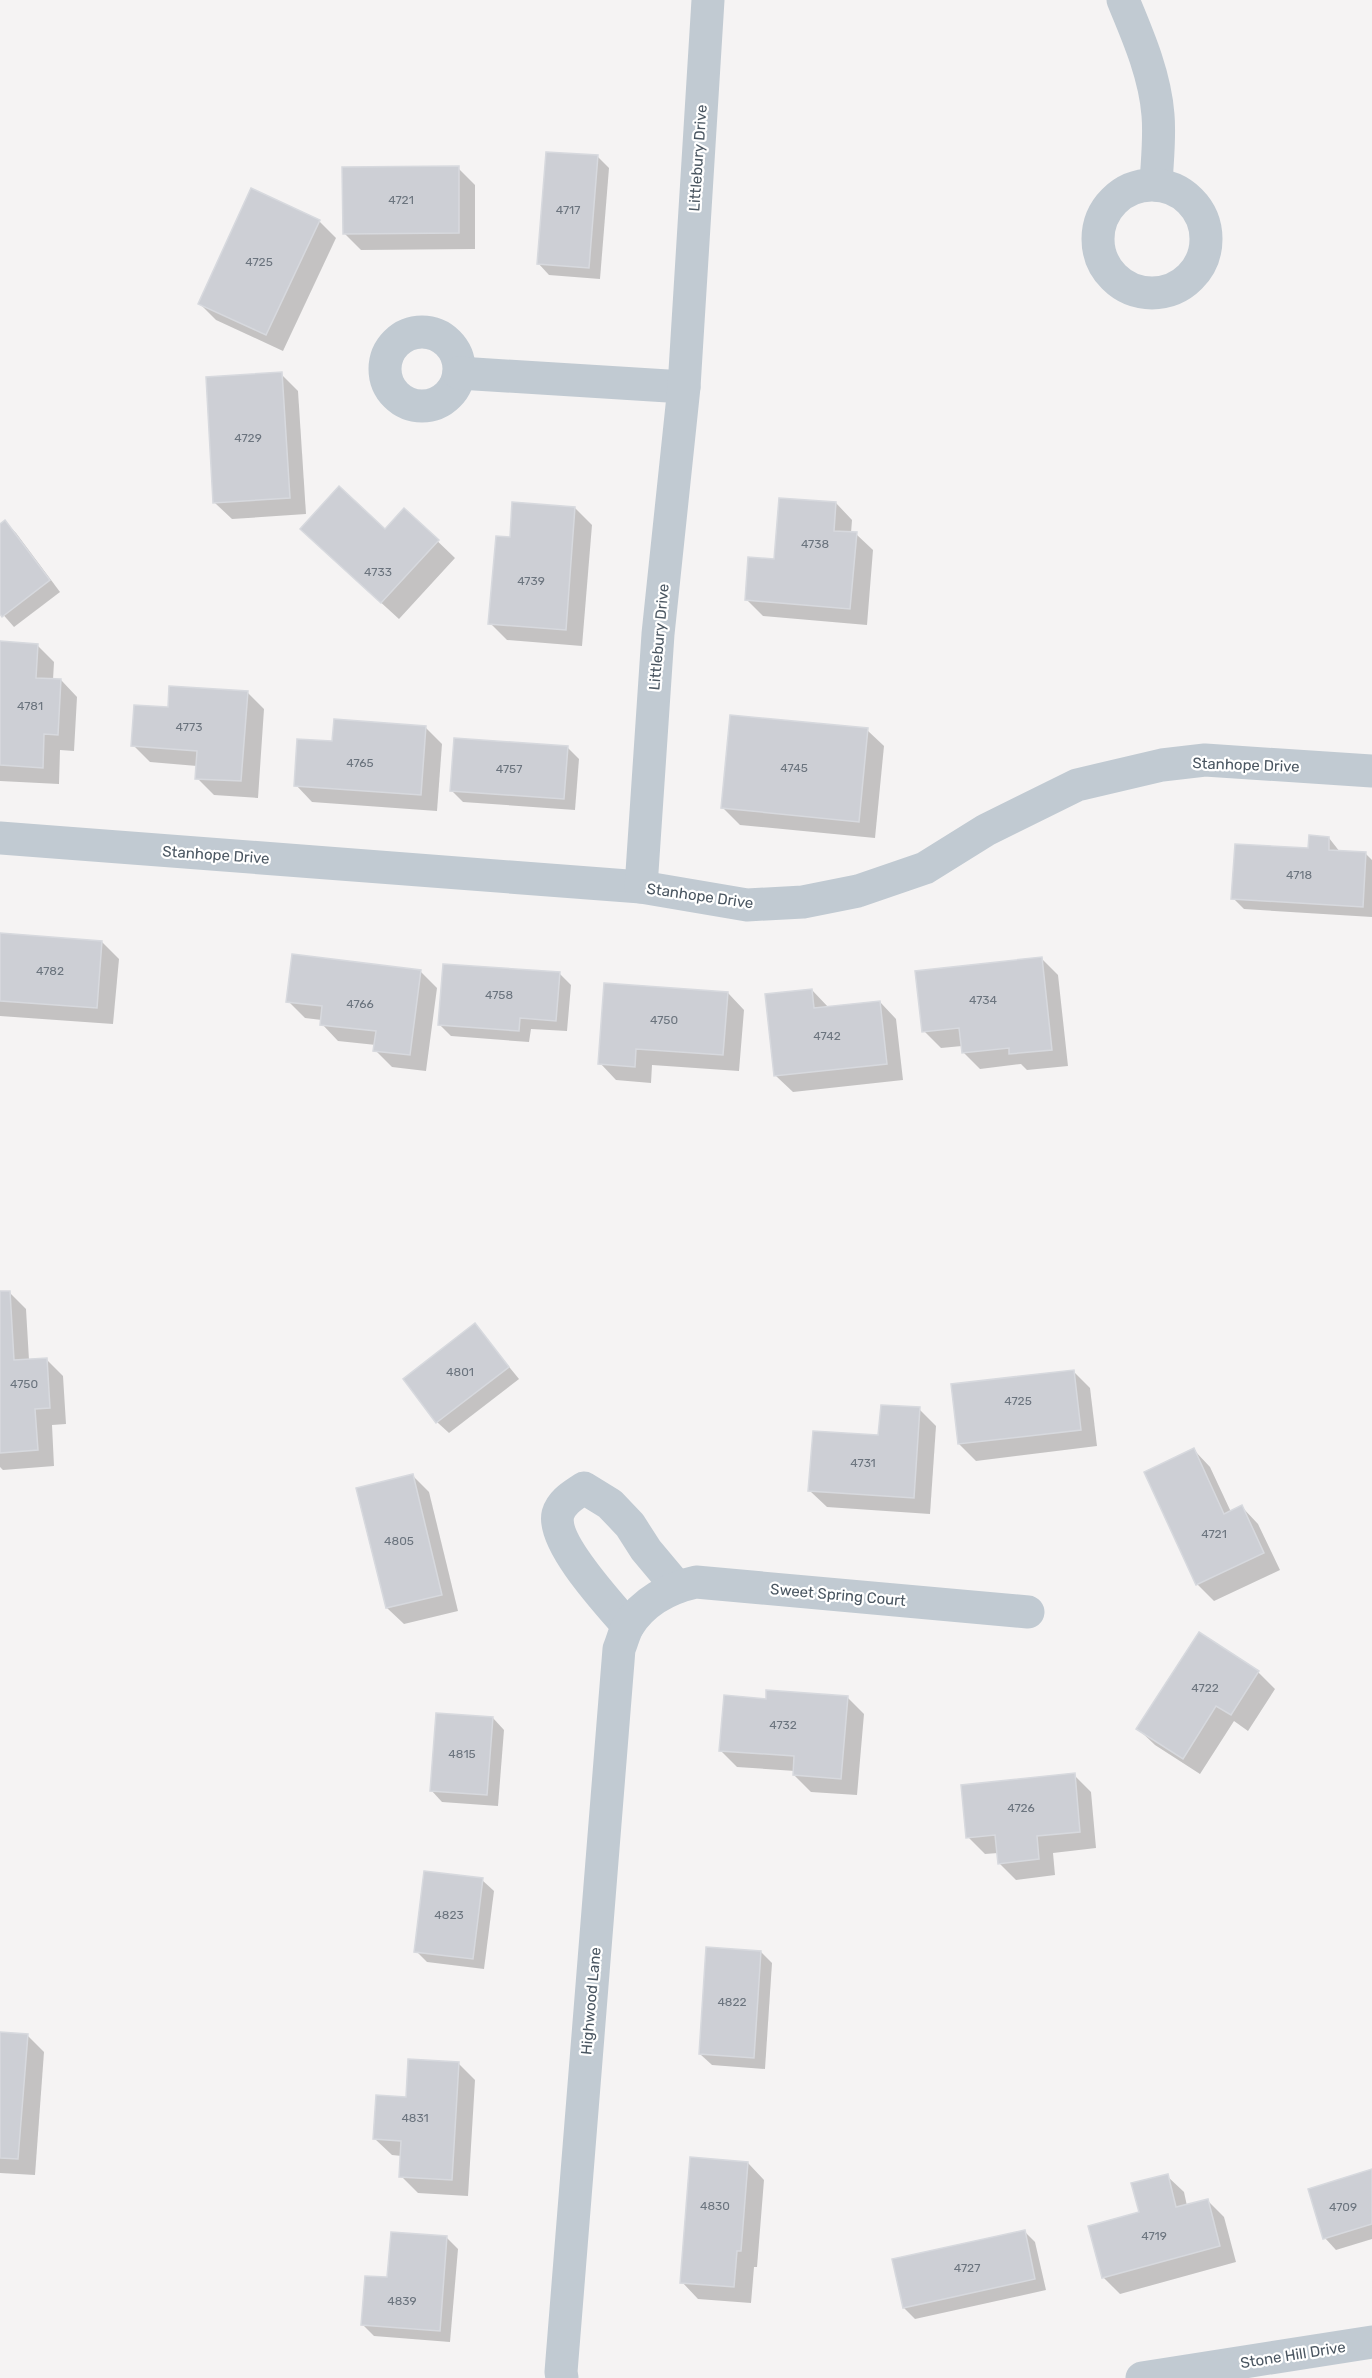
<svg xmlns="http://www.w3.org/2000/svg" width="1372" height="2378" font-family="Rubik,sans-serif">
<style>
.shadow{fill:#0003}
.building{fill:#cdcfd5;stroke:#d7d9de;stroke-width:1.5}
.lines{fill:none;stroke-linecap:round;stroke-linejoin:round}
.street{stroke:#c1cad2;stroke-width:33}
.labels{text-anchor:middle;stroke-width:4.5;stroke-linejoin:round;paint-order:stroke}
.number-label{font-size:12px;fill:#6b747e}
.street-label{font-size:15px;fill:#4a5661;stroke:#fff}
</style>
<rect width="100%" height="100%" fill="#f5f3f3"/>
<g class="shadow">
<path d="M598,157L609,168L600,279L549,275L538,263Z"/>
<path d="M458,168L475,185V249L361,250L344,233Z"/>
<path d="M319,221L336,238L283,351L216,320L199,303Z"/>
<path d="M281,374L298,391L306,514L232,519L215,503Z"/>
<path d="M836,503L852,520L851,533L856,534L873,550L867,625L763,616L746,599L775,560Z"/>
<path d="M575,508L592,525L582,646L507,640L490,623Z"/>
<path d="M405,510L455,558L399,619L318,545L385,531Z"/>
<path d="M5,522L16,533L60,592L14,627L0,611V525Z"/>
<path d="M0,643L37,645L54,662L53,680H61L77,697L74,751L60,750L59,784L0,781Z"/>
<path d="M247,692L264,709L258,798L214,795L197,778V766L150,762L133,745L169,709Z"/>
<path d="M425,727L442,744L437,811L312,802L296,785Z"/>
<path d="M867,730L884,746L875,838L740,825L723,808Z"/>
<path d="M567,747L579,759L575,810L463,802L452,791Z"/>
<path d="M1329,838L1340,852L1365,853L1372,860V917L1244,909L1233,898Z"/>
<path d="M0,935L102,942L119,959L113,1024L0,1016Z"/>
<path d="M1041,958L1058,975L1068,1066L1027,1070L1021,1064L980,1069L963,1052L962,1046L941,1048L924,1031Z"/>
<path d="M420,971L437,988L426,1071L392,1067L375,1050L376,1045L338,1041L322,1024V1020L305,1018L288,1001Z"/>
<path d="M560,974L571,985L567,1031L531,1029L529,1042L451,1036L440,1025Z"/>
<path d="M812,990L829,1008L880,1002L896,1019L903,1080L793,1092L776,1076Z"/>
<path d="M728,993L744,1010L739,1071L652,1065L651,1083L616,1080L600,1063Z"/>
<path d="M9,1292L26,1309L29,1360L46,1359L63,1376L66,1424L52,1425L54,1466L3,1470L0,1467V1293Z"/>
<path d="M475,1325L519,1379L449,1433L437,1422Z"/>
<path d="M1073,1371L1090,1388L1097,1446L976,1461L959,1444Z"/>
<path d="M919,1409L936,1426L930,1514L827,1507L810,1491Z"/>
<path d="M1194,1450L1210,1467L1231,1512L1242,1507L1258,1524L1280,1570L1214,1601L1197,1584Z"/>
<path d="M412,1475L429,1492L458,1611L404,1624L387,1608Z"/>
<path d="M1258,1672L1275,1689L1248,1731L1234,1721L1200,1774L1155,1745L1138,1729Z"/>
<path d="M848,1698L864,1714L857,1795L811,1792L794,1775L795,1771L737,1767L720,1750L767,1700Z"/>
<path d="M493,1718L504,1730L498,1806L442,1802L431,1790Z"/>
<path d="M1074,1775L1091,1792L1096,1848L1053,1853L1055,1875L1016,1880L999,1863L998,1853L985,1854L968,1837Z"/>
<path d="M482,1880L494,1891L484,1969L427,1962L416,1951Z"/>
<path d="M761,1952L772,1963L765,2069L712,2065L700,2054Z"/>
<path d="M0,2033L27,2035L44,2052L35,2175L0,2173Z"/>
<path d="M459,2064L475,2080L468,2196L418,2193L401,2176L402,2156L392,2155L375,2139L408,2098Z"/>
<path d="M748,2163L764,2180L757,2267H754L751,2303L698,2299L682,2282Z"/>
<path d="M1372,2171V2239L1336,2250L1325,2238Z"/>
<path d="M1167,2176L1184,2192L1187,2206L1208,2201L1224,2217L1236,2262L1120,2294L1103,2277L1141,2213Z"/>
<path d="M1024,2231L1035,2242L1046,2290L915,2319L904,2308Z"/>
<path d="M447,2238L458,2249L450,2342L374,2336L362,2324Z"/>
</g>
<g class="building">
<path d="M546,152L598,155L589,268L537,264Z"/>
<path d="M459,166V233L343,234L342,167Z"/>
<path d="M251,188L320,220L266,335L198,304Z"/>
<path d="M282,372L290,498L213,503L206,377Z"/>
<path d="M339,486L385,529L404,508L439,540L381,603L300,529Z"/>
<path d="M779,498L836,502L834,531L857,532L850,609L745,600L748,557L774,559Z"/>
<path d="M512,502L575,507L566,630L488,624L496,536L510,537Z"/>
<path d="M5,520L50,580L2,617L0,614V524Z"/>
<path d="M0,641L38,644L36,678L61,679L58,735L44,734L43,768L0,765Z"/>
<path d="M169,686L248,691L241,781L195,779L197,751L131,746L134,705L168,707Z"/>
<path d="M730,715L868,728L859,822L721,808Z"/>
<path d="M334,719L426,726L421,795L294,786L297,739L332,741Z"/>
<path d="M454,738L568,746L564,799L450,791Z"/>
<path d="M1309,835L1329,837V850L1366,852L1363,907L1231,899L1235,844L1308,848Z"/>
<path d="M0,933L102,941L97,1008L0,1001Z"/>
<path d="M292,954L421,970L410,1055L373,1051L376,1031L320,1025L322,1006L286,1002Z"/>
<path d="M1042,957L1052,1050L1009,1054V1048L962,1053L959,1028L922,1032L915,971Z"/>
<path d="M443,964L560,972L556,1021L520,1018L519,1031L438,1025Z"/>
<path d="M604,983L728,992L723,1055L636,1049L635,1067L598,1064Z"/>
<path d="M812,989L814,1008L880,1001L887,1064L774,1076L765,994Z"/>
<path d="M0,1291H10L14,1360L47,1358L50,1408L35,1409L38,1450L0,1453Z"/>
<path d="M475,1323L509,1367L436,1423L403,1379Z"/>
<path d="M1074,1370L1081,1430L958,1444L951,1384Z"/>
<path d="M881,1405L920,1407L914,1498L808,1491L813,1431L878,1435Z"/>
<path d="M1194,1448L1224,1514L1242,1505L1264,1553L1196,1585L1144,1472Z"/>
<path d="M413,1474L442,1595L386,1608L356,1488Z"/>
<path d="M1199,1632L1259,1671L1231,1715L1216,1706L1183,1759L1136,1729Z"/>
<path d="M766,1690L848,1696L841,1779L793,1775L794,1756L719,1751L724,1695L766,1699Z"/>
<path d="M436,1713L493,1717L487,1795L430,1791Z"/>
<path d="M1075,1773L1080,1832L1037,1836L1039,1859L998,1864L995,1835L966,1838L961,1785Z"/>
<path d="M424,1871L483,1878L473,1959L414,1952Z"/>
<path d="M706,1947L761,1951L754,2058L699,2054Z"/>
<path d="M0,2032L28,2034L18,2159L0,2158Z"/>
<path d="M408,2059L459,2062L452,2180L399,2177L401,2141L373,2139L376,2095L406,2097Z"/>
<path d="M690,2157L748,2162L741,2251H737L734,2287L680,2283Z"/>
<path d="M1372,2169V2224L1323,2239L1308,2189Z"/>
<path d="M1168,2174L1176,2207L1208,2199L1220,2246L1102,2278L1088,2226L1139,2212L1131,2183Z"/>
<path d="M1025,2230L1035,2279L903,2308L892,2259Z"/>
<path d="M391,2232L447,2236L440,2331L361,2325L365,2276L387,2277Z"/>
</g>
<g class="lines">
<g class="street">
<path d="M1123,0C1138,36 1155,75 1158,115C1160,138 1157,162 1156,185"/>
<circle cx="1152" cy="239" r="54"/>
<circle cx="422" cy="369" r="37"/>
<path d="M459,373L684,387"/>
<path d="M0,838L641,887L747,905L803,902L858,891L925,868L986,830L1077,785L1162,765L1205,760L1372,771"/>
<path d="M641,887L658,634L684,387L708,0"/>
<path d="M628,1626C610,1605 551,1542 558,1514C562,1501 574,1495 584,1488L610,1504L630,1525L646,1550L677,1587"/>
<path d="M562,2378L561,2372L619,1649C622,1642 624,1633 628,1626C643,1602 669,1588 696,1582L1028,1612"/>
<path d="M1142,2378L1372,2342"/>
</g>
</g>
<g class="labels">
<g class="number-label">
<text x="401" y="204">4721</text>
<text x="568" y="214">4717</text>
<text x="259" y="266">4725</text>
<text x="248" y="442">4729</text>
<text x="815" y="548">4738</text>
<text x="378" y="576">4733</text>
<text x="531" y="585">4739</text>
<text x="30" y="710">4781</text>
<text x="189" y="731">4773</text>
<text x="360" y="767">4765</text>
<text x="794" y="772">4745</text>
<text x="509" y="773">4757</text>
<text x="1299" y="879">4718</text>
<text x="50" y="975">4782</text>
<text x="499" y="999">4758</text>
<text x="983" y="1004">4734</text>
<text x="360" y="1008">4766</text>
<text x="664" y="1024">4750</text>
<text x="827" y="1040">4742</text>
<text x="460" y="1376">4801</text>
<text x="24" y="1388">4750</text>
<text x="1018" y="1405">4725</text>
<text x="863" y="1467">4731</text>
<text x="1214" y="1538">4721</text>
<text x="399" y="1545">4805</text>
<text x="1205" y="1692">4722</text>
<text x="783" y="1729">4732</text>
<text x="462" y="1758">4815</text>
<text x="1021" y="1812">4726</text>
<text x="449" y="1919">4823</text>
<text x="732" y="2006">4822</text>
<text x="415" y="2122">4831</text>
<text x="715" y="2210">4830</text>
<text x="1343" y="2211">4709</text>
<text x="1154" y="2240">4719</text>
<text x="967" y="2272">4727</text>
<text x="402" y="2305">4839</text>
</g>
<g class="street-label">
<text transform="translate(698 158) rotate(-86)" y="5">Littlebury Drive</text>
<text transform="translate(659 637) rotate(-85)" y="5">Littlebury Drive</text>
<text transform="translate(1246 765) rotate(2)" y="5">Stanhope Drive</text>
<text transform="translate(216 855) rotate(4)" y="5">Stanhope Drive</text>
<text transform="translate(700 896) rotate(8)" y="5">Stanhope Drive</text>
<text transform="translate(838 1595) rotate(5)" y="5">Sweet Spring Court</text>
<text transform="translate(591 2001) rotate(-85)" y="5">Highwood Lane</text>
<text transform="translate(1293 2355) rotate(-9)" y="5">Stone Hill Drive</text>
</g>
</g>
</svg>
